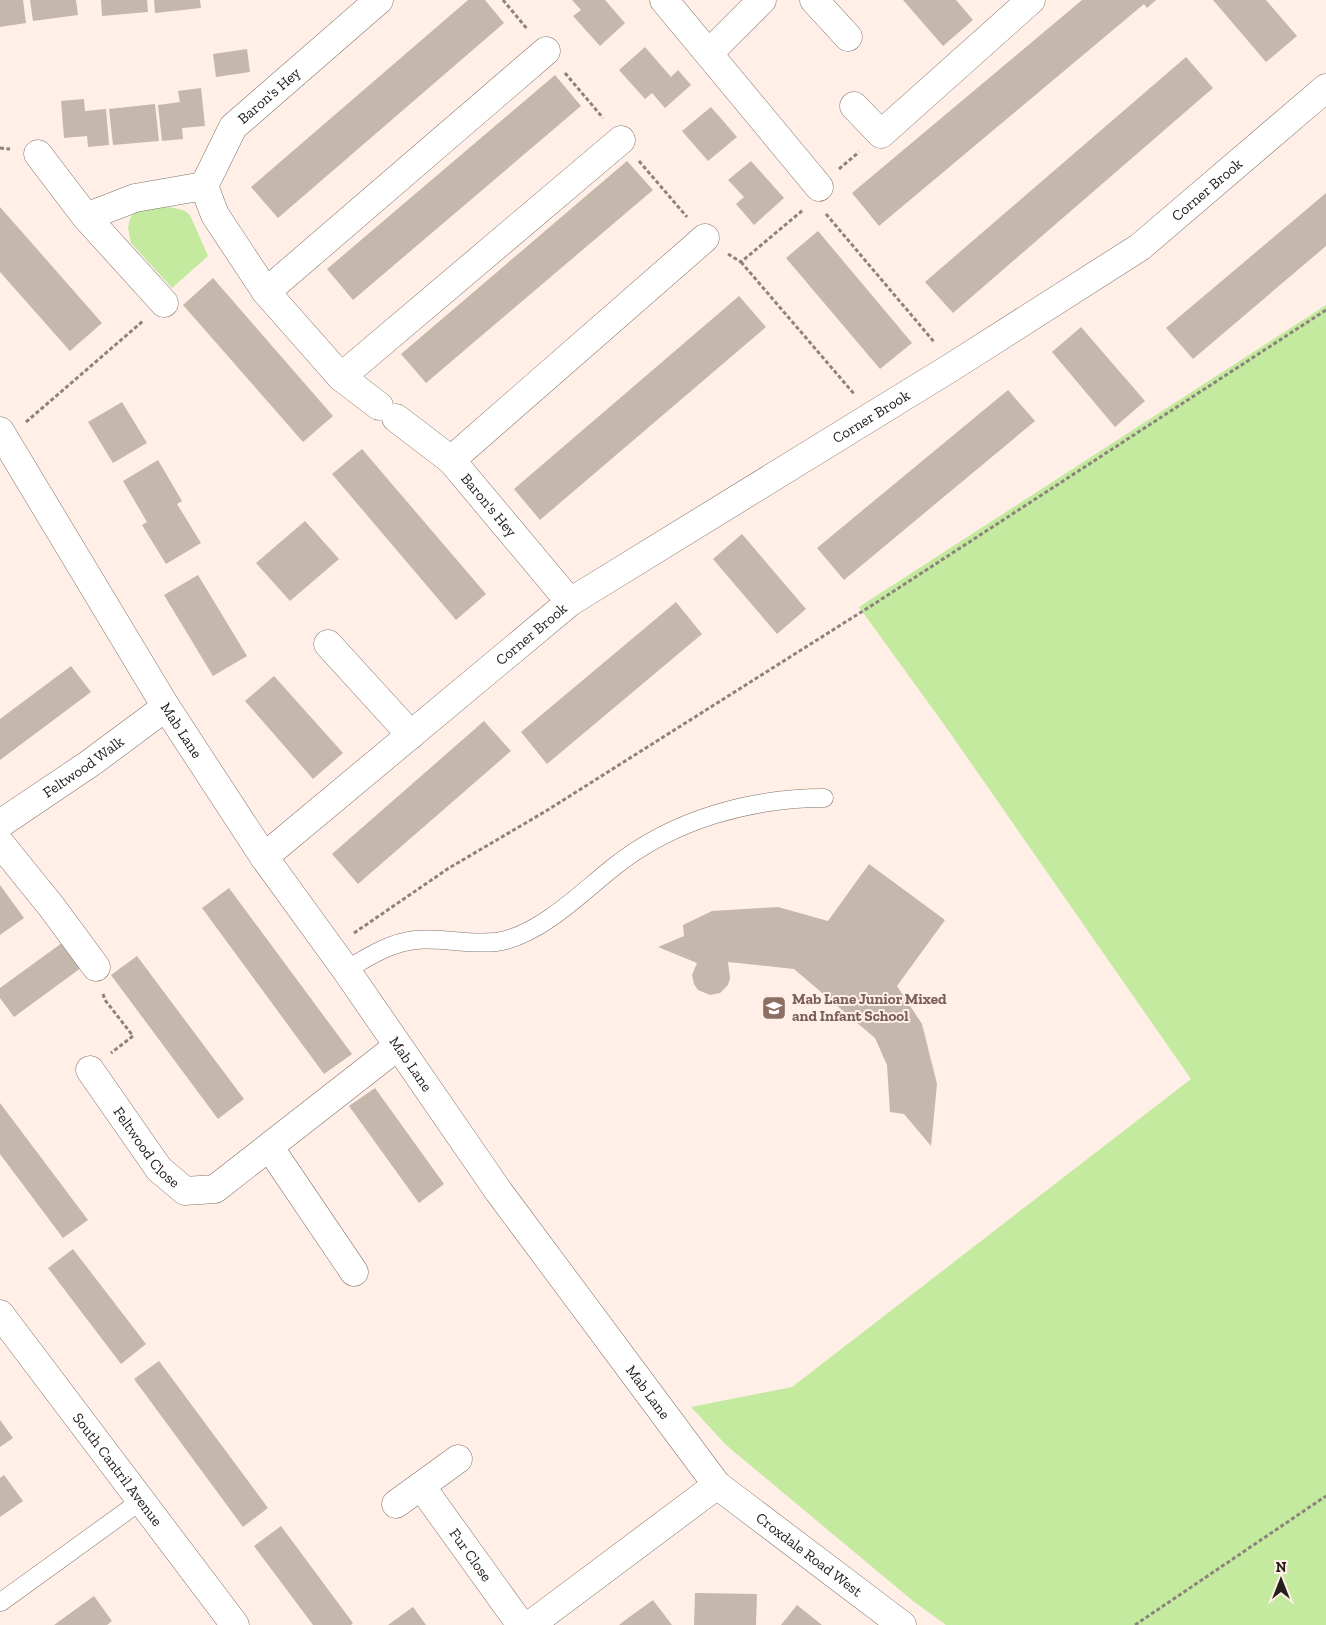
<svg xmlns="http://www.w3.org/2000/svg" width="1326" height="1625" font-family="'Zilla Slab',serif">
<style>
.green{fill:#c4ea9f}
.building{fill:#c4b8ad}
.lines{fill:none;stroke-linecap:round;stroke-linejoin:round}
.lane-casing{stroke:#81746c;stroke-width:19}
.street-casing{stroke:#81746c;stroke-width:29}
.path{stroke:#8d837d;stroke-width:3;stroke-dasharray:4 2.5;stroke-linecap:butt}
.lane{stroke:#fff;stroke-width:18}
.street{stroke:#fff;stroke-width:28}
.labels{text-anchor:middle;stroke-width:4;stroke-linejoin:round;paint-order:stroke}
.street-label{font-size:15px;fill:#25201c;stroke:#ffefe6}
.education-label{font-size:15px;font-weight:bold;fill:#785e54;stroke:#ffefe6;text-anchor:start}
</style>
<rect width="100%" height="100%" fill="#ffefe6"/>
<g class="green">
<path d="M157,206L175,208L185,211L190,215L208,256L172,288L131,243L128,228L130,218L137,210Z"/>
<path d="M1326,305V1625H946L913,1601L726,1445L691,1407L792,1387L1191,1079L948,730L859,607Z"/>
</g>
<g class="building">
<path d="M0,0H23L26,23L0,27Z"/>
<path d="M30,0H76L78,15L33,21Z"/>
<path d="M101,0H147L148,12L102,16Z"/>
<path d="M154,0H200L201,8L155,13Z"/>
<path d="M468,0H485L504,23L278,218L251,187Z"/>
<path d="M572,0H605L625,23L600,46L573,16L581,10Z"/>
<path d="M903,0H956L973,20L943,46Z"/>
<path d="M1082,0H1156L1147,8L1144,4L879,226L852,193Z"/>
<path d="M1213,0H1266L1297,36L1266,62Z"/>
<path d="M645,47L671,77L678,70L691,85L665,108L652,93L645,99L619,70Z"/>
<path d="M247,49L250,72L216,77L213,54Z"/>
<path d="M1186,57L1213,88L953,313L925,282Z"/>
<path d="M555,75L581,106L353,300L327,269Z"/>
<path d="M201,88L205,126L182,128L183,139L162,141L158,105L180,102L178,91Z"/>
<path d="M84,99L85,111L106,109L109,145L88,147L87,136L64,138L61,101Z"/>
<path d="M155,104L159,141L113,145L109,109Z"/>
<path d="M711,107L737,137L708,161L682,131Z"/>
<path d="M627,161L653,190L426,383L401,354Z"/>
<path d="M751,161L784,198L754,225L736,204L744,197L728,180Z"/>
<path d="M1326,193V246L1193,359L1166,328Z"/>
<path d="M0,207L102,323L70,351L0,272Z"/>
<path d="M818,231L912,343L880,369L786,258Z"/>
<path d="M213,278L333,416L303,442L183,305Z"/>
<path d="M739,296L766,327L540,520L514,489Z"/>
<path d="M1081,327L1145,401L1115,427L1052,352Z"/>
<path d="M1008,390L1035,421L844,580L817,548Z"/>
<path d="M122,402L147,443L113,463L88,422Z"/>
<path d="M362,449L486,594L456,620L332,474Z"/>
<path d="M158,460L182,501L177,504L201,543L166,564L142,525L147,522L123,481Z"/>
<path d="M305,521L339,559L290,601L256,563Z"/>
<path d="M742,534L806,609L777,634L713,559Z"/>
<path d="M198,575L247,656L213,676L164,595Z"/>
<path d="M676,602L702,634L547,764L521,732Z"/>
<path d="M71,666L91,692L0,760V719Z"/>
<path d="M274,676L343,753L313,779L245,701Z"/>
<path d="M484,721L511,751L358,884L332,854Z"/>
<path d="M869,864L945,920L897,986L922,1024L937,1084L931,1146L904,1114L890,1112L887,1065L875,1038L794,969L728,962L730,978L728,985L720,993L710,995L698,990L694,984L692,975L697,963L658,947L684,936L683,925L712,911L778,907L828,921Z"/>
<path d="M0,885L24,918L0,935Z"/>
<path d="M229,888L352,1054L324,1074L202,908Z"/>
<path d="M66,940L85,965L14,1017L0,998V988Z"/>
<path d="M137,956L244,1099L218,1119L111,975Z"/>
<path d="M375,1088L444,1184L419,1203L349,1106Z"/>
<path d="M0,1103L88,1220L63,1238L0,1154Z"/>
<path d="M73,1249L146,1344L121,1364L48,1268Z"/>
<path d="M159,1361L268,1508L243,1527L134,1379Z"/>
<path d="M0,1420L13,1438L0,1447Z"/>
<path d="M4,1475L23,1501L0,1517V1478Z"/>
<path d="M281,1526L353,1623L351,1625H313L254,1546Z"/>
<path d="M695,1593L757,1594L756,1625H694Z"/>
<path d="M94,1596L112,1621L107,1625H54Z"/>
<path d="M653,1600L672,1625H619L628,1618Z"/>
<path d="M797,1605L822,1625H781Z"/>
<path d="M413,1607L426,1625H388Z"/>
</g>
<g class="lines">
<defs>
<g id="lane">
<path d="M346,970C368,957 389,943 415,940C440,937 481,947 506,940C546,929 582,892 615,866C673,820 750,798 824,798"/>
<path d="M1,1602L142,1500"/>
</g>
<g id="street">
<path d="M664,0L819,187"/>
<path d="M814,0L848,37"/>
<path d="M709,53L762,0"/>
<path d="M854,106L881,134L1031,0"/>
<path d="M38,154L86,217L164,303"/>
<path d="M86,217L135,198L204,186"/>
<path d="M266,292L546,51"/>
<path d="M341,377L621,140"/>
<path id="s1" d="M379,406L341,377L266,292L215,215L204,186L233,127L379,0"/>
<path id="s2" d="M396,418L451,460L570,602"/>
<path id="s3" d="M0,431L166,707L264,857L346,970L499,1192L717,1485L902,1625"/>
<path d="M451,460L705,238"/>
<path d="M328,644L411,735"/>
<path id="s4" d="M0,824L89,764L166,707"/>
<path d="M0,843L51,906L96,967"/>
<path id="s5" d="M264,857L570,602L955,365L1140,247L1326,88"/>
<path id="s6" d="M90,1070L159,1169L185,1191L215,1189L398,1046"/>
<path d="M270,1148L354,1272"/>
<path id="s7" d="M0,1314L235,1625"/>
<path id="s8" d="M421,1486L521,1625"/>
<path d="M396,1504L458,1459"/>
<path d="M530,1625L717,1485"/>
</g>
</defs>
<use href="#lane" class="lane-casing"/>
<use href="#street" class="street-casing"/>
<g class="path">
<path d="M503,0L528,30"/>
<path d="M565,73L603,118"/>
<path d="M0,148L10,149"/>
<path d="M639,161L687,217"/>
<path d="M839,169L859,152"/>
<path d="M826,214L935,343"/>
<path d="M728,254L741,262L803,210"/>
<path d="M741,262L855,395"/>
<path d="M26,422L143,321"/>
<path d="M354,933L449,868L546,811L874,604L1326,310"/>
<path d="M103,994L105,1000L133,1036L111,1053"/>
<path d="M1135,1625L1326,1496"/>
</g>
<use href="#lane" class="lane"/>
<use href="#street" class="street"/>
</g>
<defs>
<symbol id="school-square" viewBox="-11 -11 22 22"><rect x="-9" y="-9" width="18" height="18" rx="4" fill="#8d6e63" stroke="#ffefe6"/><path d="M0-5L7-2L0 1L-7-2ZM-4 1L0 2.5L4 1V4Q0 6-4 4Z" fill="#fff"/></symbol>
</defs>
<g fill-rule="evenodd">
<use href="#school-square" x="760" y="994" width="28" height="28"/>
</g>
<g class="labels">
<g class="street-label">
<text dy="5" stroke="none"><textPath href="#s1" startOffset="398">Baron's Hey</textPath></text>
<text dy="5" stroke="none"><textPath href="#s5" startOffset="1158">Corner Brook</textPath></text>
<text dy="5" stroke="none"><textPath href="#s5" startOffset="752">Corner Brook</textPath></text>
<text dy="5" stroke="none"><textPath href="#s2" startOffset="128">Baron's Hey</textPath></text>
<text dy="5" stroke="none"><textPath href="#s5" startOffset="348">Corner Brook</textPath></text>
<text dy="5" stroke="none"><textPath href="#s3" startOffset="350">Mab Lane</textPath></text>
<text dy="5" stroke="none"><textPath href="#s4" startOffset="101">Feltwood Walk</textPath></text>
<text dy="5" stroke="none"><textPath href="#s3" startOffset="755">Mab Lane</textPath></text>
<text dy="5" stroke="none"><textPath href="#s6" startOffset="96">Feltwood Close</textPath></text>
<text dy="5" stroke="none"><textPath href="#s3" startOffset="1160">Mab Lane</textPath></text>
<text dy="5" stroke="none"><textPath href="#s7" startOffset="195">South Cantril Avenue</textPath></text>
<text dy="5" stroke="none"><textPath href="#s3" startOffset="1391">Croxdale Road West</textPath></text>
<text dy="5" stroke="none"><textPath href="#s8" startOffset="85">Fur Close</textPath></text>
</g>
<g class="education-label">
<text x="792" y="1004">Mab Lane Junior Mixed<tspan x="792" dy="17">and Infant School</tspan></text>
</g>
</g>
<g transform="translate(1281 1580)" stroke="#ffefe6" stroke-width="4" paint-order="stroke">
<path d="M0-4L9 19L0 12L-9 19Z" fill="#25201c"/>
<text y="-8" font-size="14" font-weight="bold" text-anchor="middle" fill="#25201c">N</text>
</g>
</svg>
